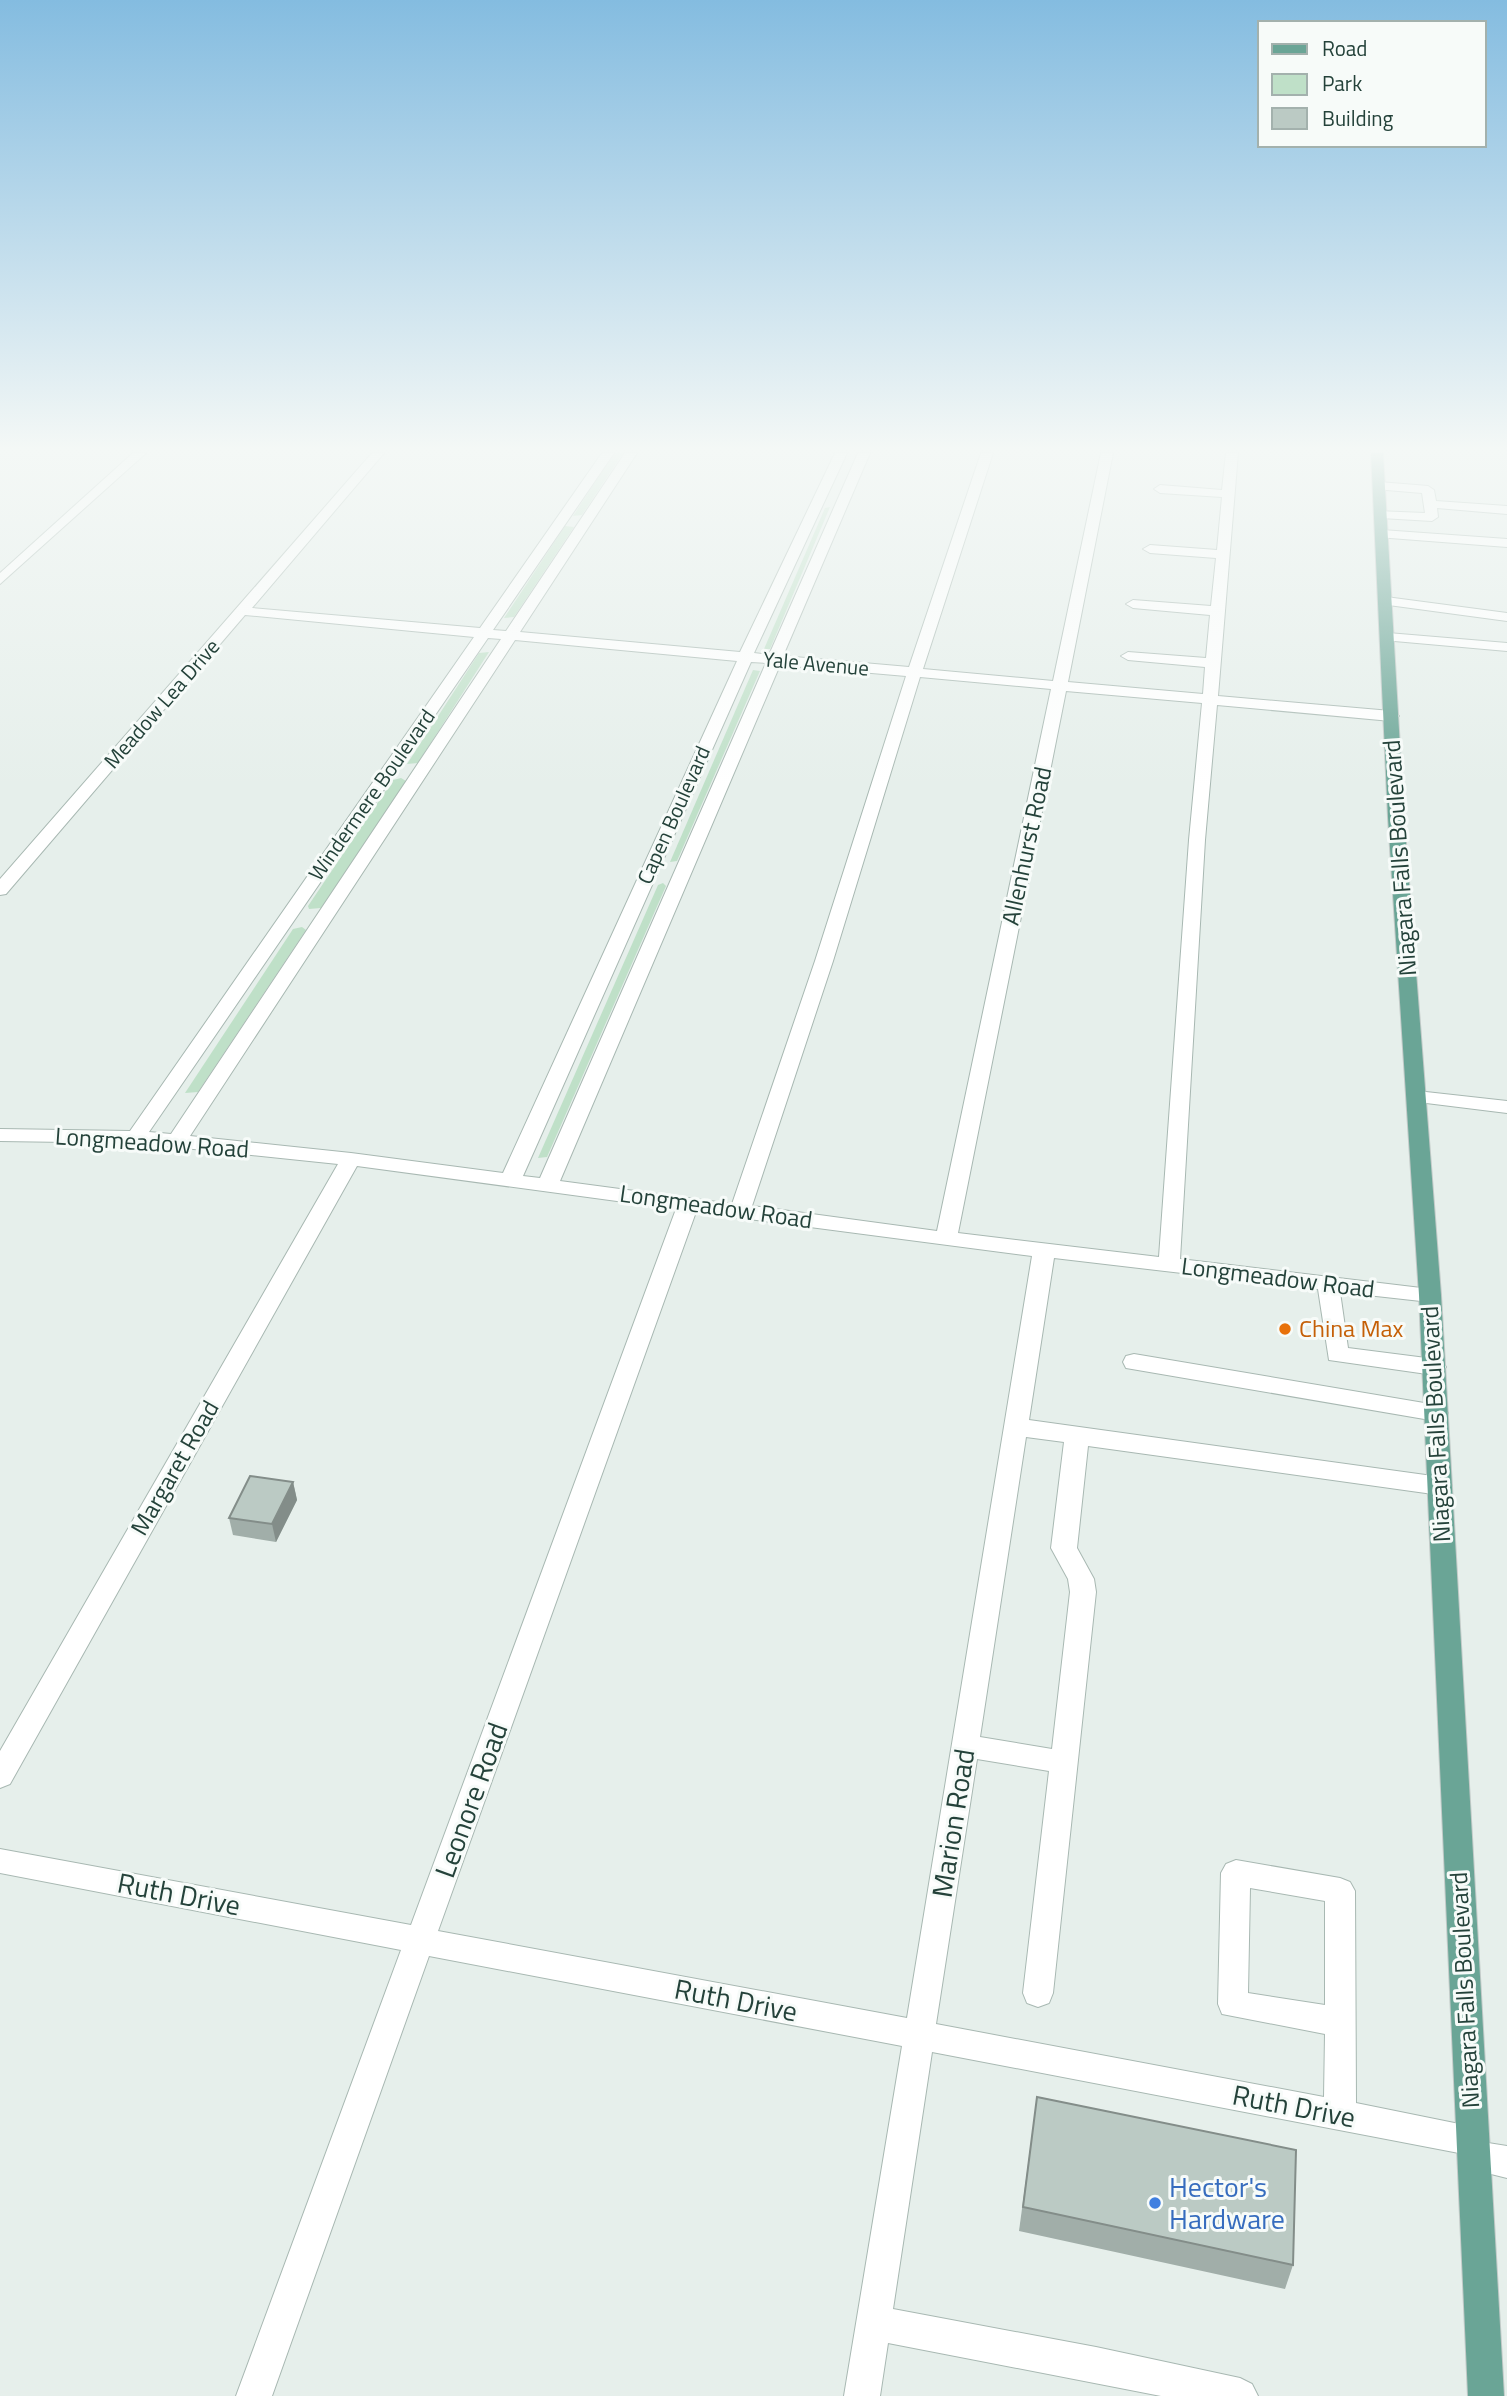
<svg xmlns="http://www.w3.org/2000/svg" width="1507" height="2396" font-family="'Titillium Web',sans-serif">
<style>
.green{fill:#bfe0c8}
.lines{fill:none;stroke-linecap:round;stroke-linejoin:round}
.minor-casing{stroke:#a8b8b2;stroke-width:2}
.major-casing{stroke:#c2cac8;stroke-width:2}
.minor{fill:#fff;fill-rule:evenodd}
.major{fill:#6aa596;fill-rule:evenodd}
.wall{fill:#a1aea9}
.shaded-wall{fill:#838d89}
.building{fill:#bbcac4;stroke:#838d89;stroke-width:2}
.food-dot{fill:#e8710a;stroke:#f7fbf9;stroke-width:2.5}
.shop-dot{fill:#3f7fe0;stroke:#f7fbf9;stroke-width:2.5}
.labels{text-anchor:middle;stroke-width:6;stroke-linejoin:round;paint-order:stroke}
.far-street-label{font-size:21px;fill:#24423a;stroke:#f7fbf9}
.street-label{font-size:24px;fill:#24423a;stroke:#f7fbf9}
.food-label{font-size:24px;fill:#c56008;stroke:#f7fbf9;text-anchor:start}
.near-street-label{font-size:28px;fill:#24423a;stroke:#f7fbf9}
.near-shop-label{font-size:28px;fill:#366cbe;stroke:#f7fbf9;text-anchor:start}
</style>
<rect width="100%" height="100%" fill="#e6efeb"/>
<g class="green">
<path d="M614,453H623L582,515L573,516Z"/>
<path d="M830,507L770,649H764L825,508Z"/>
<path d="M565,526L574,527L514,617L504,618Z"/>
<path d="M489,652L418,763L407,764L479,653Z"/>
<path d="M753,670L760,671L677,861L670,862Z"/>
<path d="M401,778L406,781L321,908L309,909L308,906L393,780Z"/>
<path d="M663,883L666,886L547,1157L538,1158L658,885Z"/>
<path d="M302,927L306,930L198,1092L185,1093L293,929Z"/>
</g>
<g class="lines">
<defs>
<g id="minor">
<path d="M133,453H146L0,584V573Z"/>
<path d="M372,453H384L252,608L480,628L602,453H614L493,630L506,631L625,453H637L520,632L740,652L835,453H847L754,653L769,655L858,453H870L783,656L909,667L981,453H993L923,669L1053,681L1101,453H1113L1068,682L1203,694L1205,667L1128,660L1121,656L1128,652L1206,658L1210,615L1133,608L1126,604L1133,600L1211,606L1216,558L1150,553L1143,549L1150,545L1217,550L1222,497L1160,493L1154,489L1160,485L1222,490L1226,453H1238L1218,696L1391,711L1399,716L1391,721L1217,705L1205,840L1180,1259L1438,1290L1441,1295L1438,1300L1430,1302L1340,1292L1348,1348L1434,1359L1442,1361L1446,1367L1442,1373L1434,1375L1329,1360L1318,1289L1054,1258L1029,1420L1440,1477L1449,1480L1452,1486L1449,1492L1440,1495L1088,1446L1077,1548L1094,1579L1096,1592L1053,1993L1049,2003L1038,2007L1027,2003L1023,1993L1049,1771L977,1759L936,2024L1324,2097L1325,2034L1222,2014L1218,2004L1221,1873L1226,1864L1236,1860L1340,1878L1350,1882L1355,1891L1356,2103L1484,2129L1488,2143L1507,2146V2178L1463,2167L1459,2153L932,2052L893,2309L1096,2347L1240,2378L1252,2384L1258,2396H1161L888,2343L880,2396H844L902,2046L429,1956L272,2396H236L401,1950L0,1873V1849L411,1925L676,1209L357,1166L10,1784L0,1788V1751L338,1164L136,1143L0,1141V1129L130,1131L474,637L245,615L6,894L0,895V879ZM488,638L501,639L171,1134L149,1132ZM515,640L737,661L503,1173L351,1153L190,1136ZM751,662L766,663L540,1178L523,1176ZM780,665L906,676L815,961L732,1204L560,1181ZM920,677L1051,689L937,1231L752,1206L833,961ZM1066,691L1202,703L1189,840L1159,1257L958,1233ZM696,1212L1032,1256L907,2018L438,1931ZM1026,1437L1064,1442L1051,1548L1068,1579L1070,1592L1052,1749L980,1737ZM1250,1888L1325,1901V2005L1248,1993Z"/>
<path d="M1379,482L1428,486L1434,490L1436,501L1507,506V514L1437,508L1438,517L1432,521L1381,518L1375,514L1376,511L1425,513L1422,493L1375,489L1373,486Z"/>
<path d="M1382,530L1507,539V547L1377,537V531Z"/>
<path d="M1386,597L1507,613V621L1381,604L1379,601Z"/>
<path d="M1388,633L1507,643V651L1383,640V634Z"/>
<path d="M1417,1091L1507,1101V1113L1410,1101L1407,1097Z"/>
<path d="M1134,1354L1436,1405L1444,1407L1448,1413L1444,1419L1436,1421L1126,1368L1123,1362L1126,1356Z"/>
</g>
<path id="major" d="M1371,453H1383L1404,817L1441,1295L1504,2396H1468L1419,1295L1388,817Z"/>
</defs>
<use href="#minor" class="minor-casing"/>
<use href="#major" class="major-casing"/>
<use href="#minor" class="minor"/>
<use href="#major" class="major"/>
</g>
<g class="wall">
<path d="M293,1482L297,1500L276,1542L233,1535L229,1518Z"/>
<path d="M1037,2097L1293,2265L1285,2289L1019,2231Z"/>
</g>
<path class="shaded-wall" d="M293,1482L297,1500L276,1542L272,1524Z"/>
<g class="building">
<path d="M250,1476L293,1482L272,1524L229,1518Z"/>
<path d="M1037,2097L1296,2150L1293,2265L1023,2207Z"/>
</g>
<linearGradient id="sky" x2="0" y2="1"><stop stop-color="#84bce0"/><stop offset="0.57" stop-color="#f4f8f6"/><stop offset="1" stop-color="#f4f8f6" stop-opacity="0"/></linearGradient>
<rect width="1507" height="788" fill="url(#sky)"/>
<circle class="food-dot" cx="1285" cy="1329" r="7"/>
<circle class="shop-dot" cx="1155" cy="2203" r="7"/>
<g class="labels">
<g class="far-street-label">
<text transform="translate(816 664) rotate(5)" y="7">Yale Avenue</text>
<text transform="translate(162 704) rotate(-49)" y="7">Meadow Lea Drive</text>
<text transform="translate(372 795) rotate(-55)" y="7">Windermere Boulevard</text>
<text transform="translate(674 815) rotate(-66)" y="7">Capen Boulevard</text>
</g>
<g class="street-label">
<text transform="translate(1027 846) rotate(-78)" y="8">Allenhurst Road</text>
<text transform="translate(1400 858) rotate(-94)" y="8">Niagara Falls Boulevard</text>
<text transform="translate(152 1143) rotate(4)" y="8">Longmeadow Road</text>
<text transform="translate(716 1207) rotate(8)" y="8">Longmeadow Road</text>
<text transform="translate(1278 1278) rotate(7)" y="8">Longmeadow Road</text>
<text transform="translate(1436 1424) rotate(-93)" y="8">Niagara Falls Boulevard</text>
<text transform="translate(175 1468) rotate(-60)" y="8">Margaret Road</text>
<text transform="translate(1465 1990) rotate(-93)" y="8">Niagara Falls Boulevard</text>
</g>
<g class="food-label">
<text x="1299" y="1337">China Max</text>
</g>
<g class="near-street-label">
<text transform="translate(471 1800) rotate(-70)" y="10">Leonore Road</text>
<text transform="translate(953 1823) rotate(-81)" y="10">Marion Road</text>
<text transform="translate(179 1894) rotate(11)" y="10">Ruth Drive</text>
<text transform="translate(736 2000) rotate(11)" y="10">Ruth Drive</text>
<text transform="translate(1294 2106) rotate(11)" y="10">Ruth Drive</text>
</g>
<g class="near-shop-label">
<text x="1169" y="2197">Hector's<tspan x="1169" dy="32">Hardware</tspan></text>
</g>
</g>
<rect x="1258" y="21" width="228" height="126" fill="#f7fbf9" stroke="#a3b1ad" stroke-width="2"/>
<rect x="1272" y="44" width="35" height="10" fill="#6aa596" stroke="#a3b1ad" stroke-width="2"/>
<text x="1322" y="56" font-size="21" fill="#24423a">Road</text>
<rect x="1272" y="74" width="35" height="21" fill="#bfe0c8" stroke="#a3b1ad" stroke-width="2"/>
<text x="1322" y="91" font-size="21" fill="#24423a">Park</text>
<rect x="1272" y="108" width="35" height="21" fill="#bbcac4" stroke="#a3b1ad" stroke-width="2"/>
<text x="1322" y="126" font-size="21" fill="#24423a">Building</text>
</svg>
